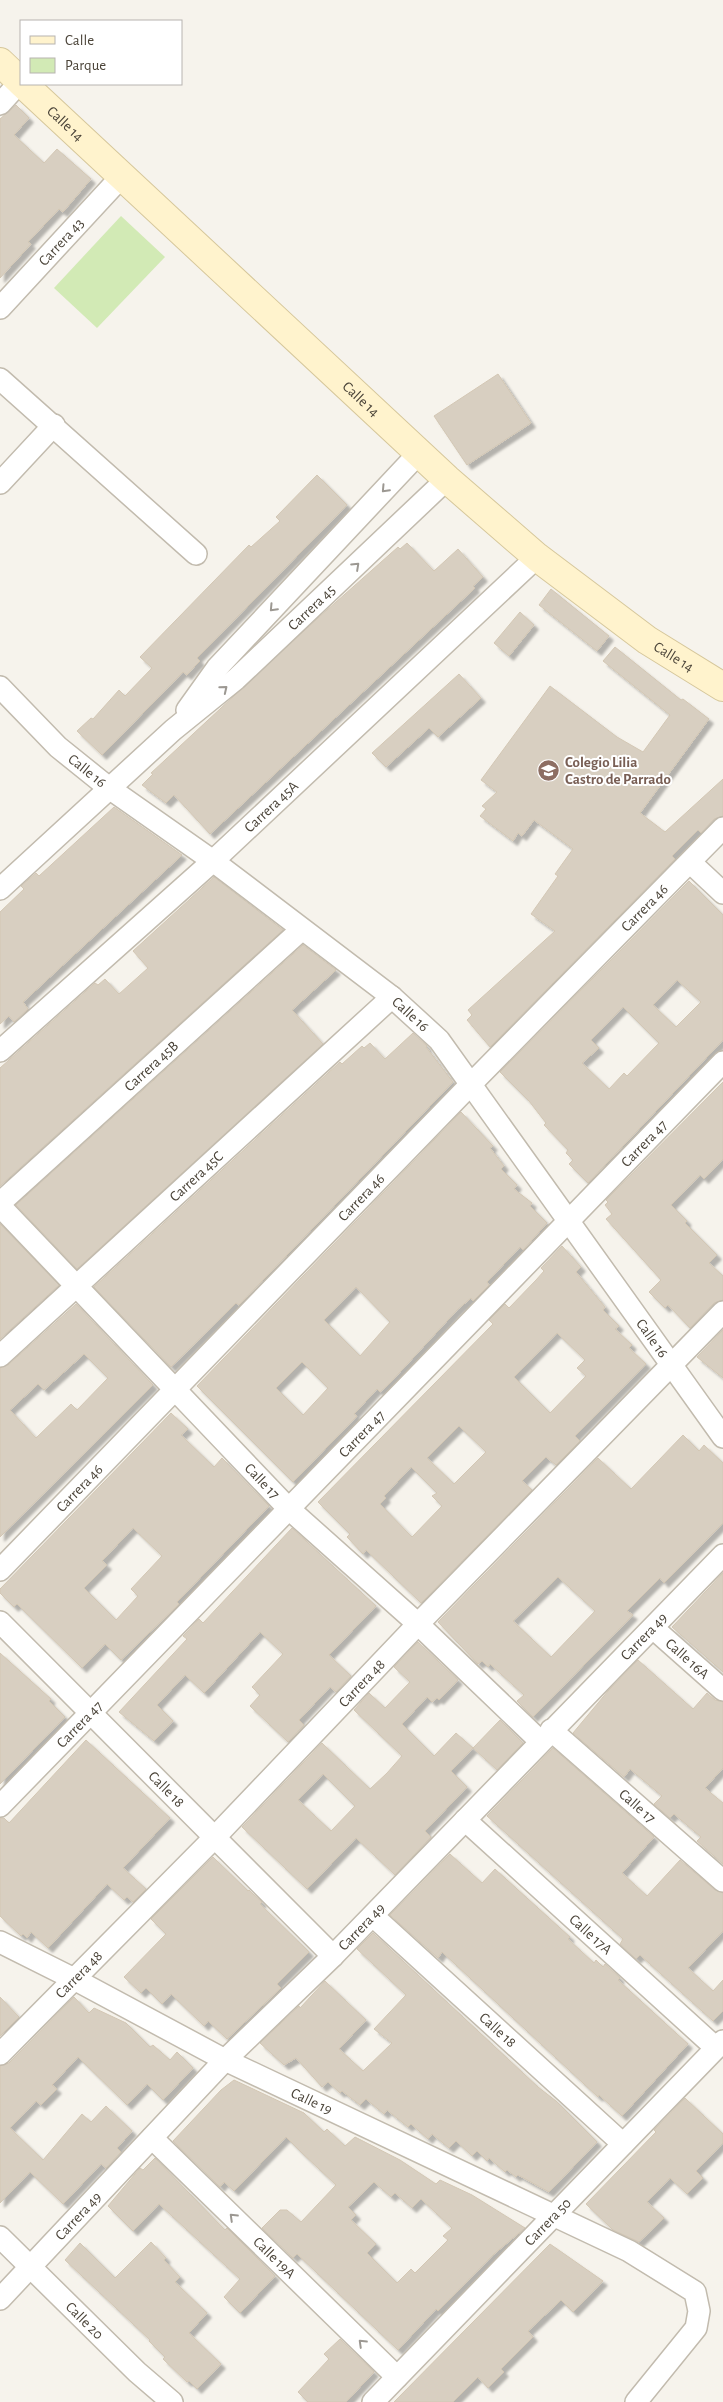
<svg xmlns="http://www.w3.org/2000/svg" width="723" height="2402" font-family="'Alegreya Sans',sans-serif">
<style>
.green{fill:#d2eab5}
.building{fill:#d8cfc1;stroke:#d3c7b4;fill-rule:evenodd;filter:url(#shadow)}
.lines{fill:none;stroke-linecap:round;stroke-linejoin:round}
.street-casing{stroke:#c2bbae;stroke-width:24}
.secondary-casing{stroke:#d6c79b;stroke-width:30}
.street{stroke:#fff;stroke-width:21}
.secondary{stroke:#fff3cd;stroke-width:28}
.oneway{stroke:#9c9892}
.labels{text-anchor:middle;stroke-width:4;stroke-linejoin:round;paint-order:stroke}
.street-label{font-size:15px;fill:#4b4439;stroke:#fff}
.education-label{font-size:15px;font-weight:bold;fill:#785e54;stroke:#fff;text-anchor:start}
</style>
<defs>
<filter id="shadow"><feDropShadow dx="4.5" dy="4.5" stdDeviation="1" flood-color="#0004"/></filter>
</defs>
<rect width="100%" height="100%" fill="#f6f3ec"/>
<path class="green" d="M121,216L165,257L97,328L54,288Z"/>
<g class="building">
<path d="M16,105L29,118L14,135L44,163L57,149L91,179L63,212L59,209L28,242L31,244L0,278V119Z"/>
<path d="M498,374L531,423L467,465L434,416Z"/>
<path d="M317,475L347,505L197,658L200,661L194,667L187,675L183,672L102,755L77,731L91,718L93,719L119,690L125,696L152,668L140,657L249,545L251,547L280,521L276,517Z"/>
<path d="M407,543L434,571L458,549L483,577L473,586L475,588L210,834L174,795L166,803L142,785L153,774L151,773L318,618L398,547L400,549Z"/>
<path d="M551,589L609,636L597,651L539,605Z"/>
<path d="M520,612L534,625L509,656L494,643Z"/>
<path d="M615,647L681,700L683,699L709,719L640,813L665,832L723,779V816L714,819L701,833L698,830L672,856L675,859L490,1047L467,1020L472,1015L468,1010L555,931L531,914L558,876L555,874L573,849L534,820L522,836L518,833L513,841L480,816L486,809L482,806L497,792L481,780L550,686L617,737L643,752L670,715L603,661Z"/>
<path d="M459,674L481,698L438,737L429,728L386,767L372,753Z"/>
<path d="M114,807L182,855L23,1002L28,1009L14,1022L9,1016L0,1024V912L24,889L21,886L36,873L39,876Z"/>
<path d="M214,877L283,930L0,1186V1068L95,983L98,985L105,979L119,994L148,968L133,951Z"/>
<path d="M689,881L723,915V1040L588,1183L569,1164L573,1160L566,1153L568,1150L544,1125L546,1123L529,1101L500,1072ZM677,980L701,1002L676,1027L653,1005ZM623,1007L659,1043L627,1076L624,1073L609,1089L582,1063L599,1048L591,1040Z"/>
<path d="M303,945L336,970L292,1010L323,1044L77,1269L16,1205Z"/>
<path d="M413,1033L427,1046L426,1047L453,1082L239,1305L236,1303L171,1367L94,1287L340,1062L342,1064L362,1046L364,1048L370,1043L385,1059Z"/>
<path d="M723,1082V1159L704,1179L700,1175L671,1205L687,1221L685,1223L717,1255L709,1263L723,1276V1300L714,1303L690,1328L668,1305L665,1308L649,1292L661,1280L606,1219L612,1214L605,1205L608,1202L606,1200Z"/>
<path d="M461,1112L493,1146L490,1148L504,1166L501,1169L517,1185L514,1189L532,1203L530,1206L547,1223L523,1250L520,1247L487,1282L489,1285L473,1301L471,1298L458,1309L389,1384L380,1392L377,1389L354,1414L357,1416L293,1482L197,1386ZM356,1287L390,1322L360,1356L324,1320ZM302,1362L328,1388L303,1415L276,1388Z"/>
<path d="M0,1224L59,1285L0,1339Z"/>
<path d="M562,1246L581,1267L576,1272L605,1307L603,1310L619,1326L615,1329L632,1345L629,1348L646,1364L575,1436L580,1441L556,1465L546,1457L522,1481L532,1490L421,1603L366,1550L363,1554L347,1537L350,1534L318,1502L493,1324L489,1320L505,1304L509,1308L536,1280L544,1271L541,1268ZM557,1333L585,1360L577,1368L586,1376L550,1413L514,1377ZM459,1426L486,1452L454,1484L427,1458ZM411,1467L437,1493L432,1496L442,1506L412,1537L380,1504L386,1498L384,1496Z"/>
<path d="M76,1304L153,1385L0,1537V1368L8,1365ZM84,1354L108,1378L77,1410L71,1404L36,1438L10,1410L38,1384L44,1390Z"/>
<path d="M723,1330V1378L697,1357Z"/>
<path d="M171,1413L188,1429L181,1435L214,1467L222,1458L269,1506L177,1602L179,1604L121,1660L105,1644L82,1668L17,1604L14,1607L0,1593V1589ZM133,1528L162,1556L131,1589L138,1596L116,1620L84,1588L107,1565L102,1561Z"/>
<path d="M683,1435L699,1451L704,1445L723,1463V1523L664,1583L660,1578L627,1611L633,1615L533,1717L517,1701L524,1695L490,1664L488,1667L482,1661L478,1664L438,1622L598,1458L631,1489ZM558,1577L595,1611L551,1657L513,1621Z"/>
<path d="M292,1528L376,1606L329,1655L351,1676L336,1692L330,1687L299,1720L304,1725L288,1742L250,1706L260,1695L252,1687L283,1654L260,1632L204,1693L185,1675L157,1705L173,1721L154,1741L119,1712L187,1639L183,1636L199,1619L203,1623Z"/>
<path d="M723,1573V1672L672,1627Z"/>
<path d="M418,1642L458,1680L439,1700L437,1698L432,1702L427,1697L402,1724L434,1756L456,1733L473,1748L451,1771L467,1787L425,1831L431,1837L395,1875L356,1838L307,1889L242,1827L322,1743L370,1789L387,1773L402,1756L354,1710L369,1693L385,1708L410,1682L394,1667ZM323,1774L355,1806L331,1831L298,1800Z"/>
<path d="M0,1653L51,1699L49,1701L65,1717L0,1784Z"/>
<path d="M638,1660L693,1709L707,1693L715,1700L723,1702V1768L705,1788L723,1803V1864L697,1841L701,1837L674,1814L670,1818L654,1804L662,1796L630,1769L624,1777L573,1733L608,1691Z"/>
<path d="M500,1720L523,1743L497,1770L473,1748Z"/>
<path d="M86,1740L170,1818L123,1868L146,1889L133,1902L127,1897L124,1900L107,1884L48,1948L31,1932L27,1938L23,1934L21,1936L0,1916V1818H4L9,1823Z"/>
<path d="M553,1748L654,1837L622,1873L647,1896L680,1860L715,1890L723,1893V1931L688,1968L713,1991L723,1980V2011L713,2021L640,1955L636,1959L620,1944L623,1939L487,1816Z"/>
<path d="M450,1854L482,1883L495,1869L570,1937L568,1939L594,1963L596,1960L603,1967L605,1964L620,1978L618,1980L688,2044L622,2116L599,2095L598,2097L442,1952L438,1958L390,1915Z"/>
<path d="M213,1857L248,1891L249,1890L253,1894L262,1902L260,1904L309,1952L277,1984L281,1988L227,2039L208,2021L204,2026L171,1994L162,2004L146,1988L141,1993L124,1977L166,1934L151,1919Z"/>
<path d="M373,1933L538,2087L556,2101L597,2142L549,2192L518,2175L516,2177L507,2170L505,2172L489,2158L487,2161L477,2151L472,2156L456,2141L449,2148L432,2134L428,2139L411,2124L408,2127L387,2110L384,2114L366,2099L360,2105L342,2091L340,2093L328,2082L322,2087L296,2058L284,2065L260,2043L299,2006L300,2008L325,1981L366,2020L339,2049L363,2071L392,2043L374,2029L406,1995L357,1949Z"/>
<path d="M0,1997L19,2017L0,2036Z"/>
<path d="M74,1997L89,2013L94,2008L126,2023L150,2047L153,2045L170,2060L177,2052L193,2068L163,2100L147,2084L127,2105L78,2057L52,2085L57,2089L41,2105L36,2101L10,2128L43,2160L82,2114L91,2122L106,2106L132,2131L117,2148L121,2152L106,2168L101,2164L63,2204L30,2172L0,2203V2066L9,2063Z"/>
<path d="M234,2080L304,2113L324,2132L327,2129L345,2146L355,2137L400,2160L436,2184L440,2180L472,2195L525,2228L494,2254L438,2311L436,2309L398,2350L297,2254L293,2258L262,2228L280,2210H287L301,2222L336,2185L302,2153L286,2137L234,2191L224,2182L220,2187L173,2141L221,2090ZM374,2182L391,2197L395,2193L412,2208L421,2199L452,2228L443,2236L448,2240L415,2273L411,2269L397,2283L367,2253L376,2244L351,2220L356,2215L348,2207Z"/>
<path d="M685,2098L723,2134V2143L696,2171L703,2178L687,2194L670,2178L647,2202L664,2218L639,2242L613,2230L586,2204L656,2132L654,2130Z"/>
<path d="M155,2158L225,2230L227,2228L275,2276L240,2313L224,2297L240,2279L159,2204L133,2231L108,2206L140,2168L143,2170Z"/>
<path d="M151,2242L166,2258L164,2260L180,2277L175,2282L207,2313L189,2333L221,2364L197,2389L189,2381L187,2382L163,2359L165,2357L149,2341L150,2340L65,2260L80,2243L115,2278Z"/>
<path d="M550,2244L603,2281L573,2312L561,2300L528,2331L533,2337L501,2369L504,2372L488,2388L478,2377L453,2402H394Z"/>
<path d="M340,2339L374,2372L346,2402H308L298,2392L329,2359L324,2354Z"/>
</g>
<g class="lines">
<defs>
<g id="street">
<path d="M0,104L21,81"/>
<path id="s1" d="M0,308L122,176"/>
<path d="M0,379L196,554"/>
<path d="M0,483L54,425"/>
<path id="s2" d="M0,687L58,747L109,788L213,861L392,997L439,1040L723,1437"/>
<path d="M187,710L217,668L418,454"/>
<path d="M691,863L723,893"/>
<path id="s3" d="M0,889L173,730L236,679L447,479"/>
<path id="s4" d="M0,1051L213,861L537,557"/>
<path id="s5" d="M0,1203L301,930"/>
<path id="s6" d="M0,1206L288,1508L418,1624L540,1741"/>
<path id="s7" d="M0,1356L392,997"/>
<path id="s8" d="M0,1570L472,1083L723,828"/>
<path id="s9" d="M0,1622L333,1956"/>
<path id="s10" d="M653,1628L723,1690"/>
<path id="s11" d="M551,1730L723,1881"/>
<path id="s12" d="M0,1806L723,1062"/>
<path id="s13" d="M465,1820L716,2048"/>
<path id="s14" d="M373,1916L623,2144"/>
<path id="s15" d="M0,1942L74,1979L225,2060L629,2251L695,2292L699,2311L696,2328L636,2402"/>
<path id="s16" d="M0,2054L215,1837L418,1624L723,1312"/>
<path id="s17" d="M152,2138L397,2377"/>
<path id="s18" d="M0,2237L137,2372L172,2402"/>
<path id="s19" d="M0,2299L225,2060L333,1956L723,1555"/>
<path id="s20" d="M373,2402L723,2041"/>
</g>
<g id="secondary">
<path d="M0,62L21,82"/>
<path id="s21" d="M23,84L447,479L537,557L647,640L723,687"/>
</g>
</defs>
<use href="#street" class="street-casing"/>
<use href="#secondary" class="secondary-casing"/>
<use href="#street" class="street"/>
<use href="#secondary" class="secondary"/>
</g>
<defs><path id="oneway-chevron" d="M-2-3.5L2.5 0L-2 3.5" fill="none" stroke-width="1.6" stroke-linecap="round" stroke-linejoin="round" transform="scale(1.25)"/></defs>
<g class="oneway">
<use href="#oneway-chevron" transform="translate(385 489) rotate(133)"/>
<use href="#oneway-chevron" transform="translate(356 566) rotate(-43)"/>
<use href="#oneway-chevron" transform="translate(273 608) rotate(133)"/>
<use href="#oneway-chevron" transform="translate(224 689) rotate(-39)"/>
<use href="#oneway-chevron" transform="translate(233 2217) rotate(-136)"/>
<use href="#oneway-chevron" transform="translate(362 2343) rotate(-136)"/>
</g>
<defs>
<symbol id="university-disc" viewBox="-11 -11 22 22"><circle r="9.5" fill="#8d6e63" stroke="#fff"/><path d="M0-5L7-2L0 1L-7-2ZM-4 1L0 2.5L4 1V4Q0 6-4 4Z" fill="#fff"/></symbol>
</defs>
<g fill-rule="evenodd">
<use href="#university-disc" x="536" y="758" width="25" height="25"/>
</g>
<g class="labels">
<g class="street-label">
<text dy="5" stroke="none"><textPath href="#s21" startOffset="58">Calle 14</textPath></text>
<text dy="5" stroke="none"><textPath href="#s1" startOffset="90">Carrera 43</textPath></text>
<text dy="5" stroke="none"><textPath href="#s21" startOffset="462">Calle 14</textPath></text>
<text dy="5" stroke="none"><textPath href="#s3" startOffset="420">Carrera 45</textPath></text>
<text dy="5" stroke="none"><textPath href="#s21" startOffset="868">Calle 14</textPath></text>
<text dy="5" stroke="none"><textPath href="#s2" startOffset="121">Calle 16</textPath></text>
<text dy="5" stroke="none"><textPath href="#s4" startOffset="365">Carrera 45A</textPath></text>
<text dy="5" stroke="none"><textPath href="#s8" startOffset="924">Carrera 46</textPath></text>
<text dy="5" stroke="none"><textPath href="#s2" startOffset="526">Calle 16</textPath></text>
<text dy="5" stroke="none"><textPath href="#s5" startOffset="204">Carrera 45B</textPath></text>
<text dy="5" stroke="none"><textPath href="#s12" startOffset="924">Carrera 47</textPath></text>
<text dy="5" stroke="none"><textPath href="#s7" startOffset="266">Carrera 45C</textPath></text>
<text dy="5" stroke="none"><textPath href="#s8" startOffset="519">Carrera 46</textPath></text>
<text dy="5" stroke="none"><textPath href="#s2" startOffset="931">Calle 16</textPath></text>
<text dy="5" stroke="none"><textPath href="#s12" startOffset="519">Carrera 47</textPath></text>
<text dy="5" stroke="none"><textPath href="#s6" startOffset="380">Calle 17</textPath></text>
<text dy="5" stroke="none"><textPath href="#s8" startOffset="114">Carrera 46</textPath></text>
<text dy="5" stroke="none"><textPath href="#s19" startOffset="924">Carrera 49</textPath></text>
<text dy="5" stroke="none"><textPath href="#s10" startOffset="46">Calle 16A</textPath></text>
<text dy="5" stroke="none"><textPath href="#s16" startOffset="518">Carrera 48</textPath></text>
<text dy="5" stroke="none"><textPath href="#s12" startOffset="114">Carrera 47</textPath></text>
<text dy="5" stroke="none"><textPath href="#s9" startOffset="236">Calle 18</textPath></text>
<text dy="5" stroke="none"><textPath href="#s11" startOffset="115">Calle 17</textPath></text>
<text dy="5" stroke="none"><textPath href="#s19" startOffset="519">Carrera 49</textPath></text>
<text dy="5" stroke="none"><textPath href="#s13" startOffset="170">Calle 17A</textPath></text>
<text dy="5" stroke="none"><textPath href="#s16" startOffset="112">Carrera 48</textPath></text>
<text dy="5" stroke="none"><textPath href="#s14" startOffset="169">Calle 18</textPath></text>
<text dy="5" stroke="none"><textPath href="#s15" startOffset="350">Calle 19</textPath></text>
<text dy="5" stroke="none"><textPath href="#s19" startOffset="114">Carrera 49</textPath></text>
<text dy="5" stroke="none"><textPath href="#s20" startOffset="251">Carrera 50</textPath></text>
<text dy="5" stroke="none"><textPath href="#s17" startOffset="171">Calle 19A</textPath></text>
<text dy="5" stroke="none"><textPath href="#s18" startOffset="119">Calle 20</textPath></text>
</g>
<g class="education-label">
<text x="565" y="767">Colegio Lilia<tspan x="565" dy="17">Castro de Parrado</tspan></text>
</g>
</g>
<rect x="20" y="20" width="162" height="65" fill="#ffffff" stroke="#b7b4b0"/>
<rect x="30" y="36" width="25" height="8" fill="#fff3cd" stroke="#b7b4b0"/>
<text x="65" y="45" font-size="15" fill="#4b4439">Calle</text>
<rect x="30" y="58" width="25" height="15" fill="#d2eab5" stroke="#b7b4b0"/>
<text x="65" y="70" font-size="15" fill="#4b4439">Parque</text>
</svg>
